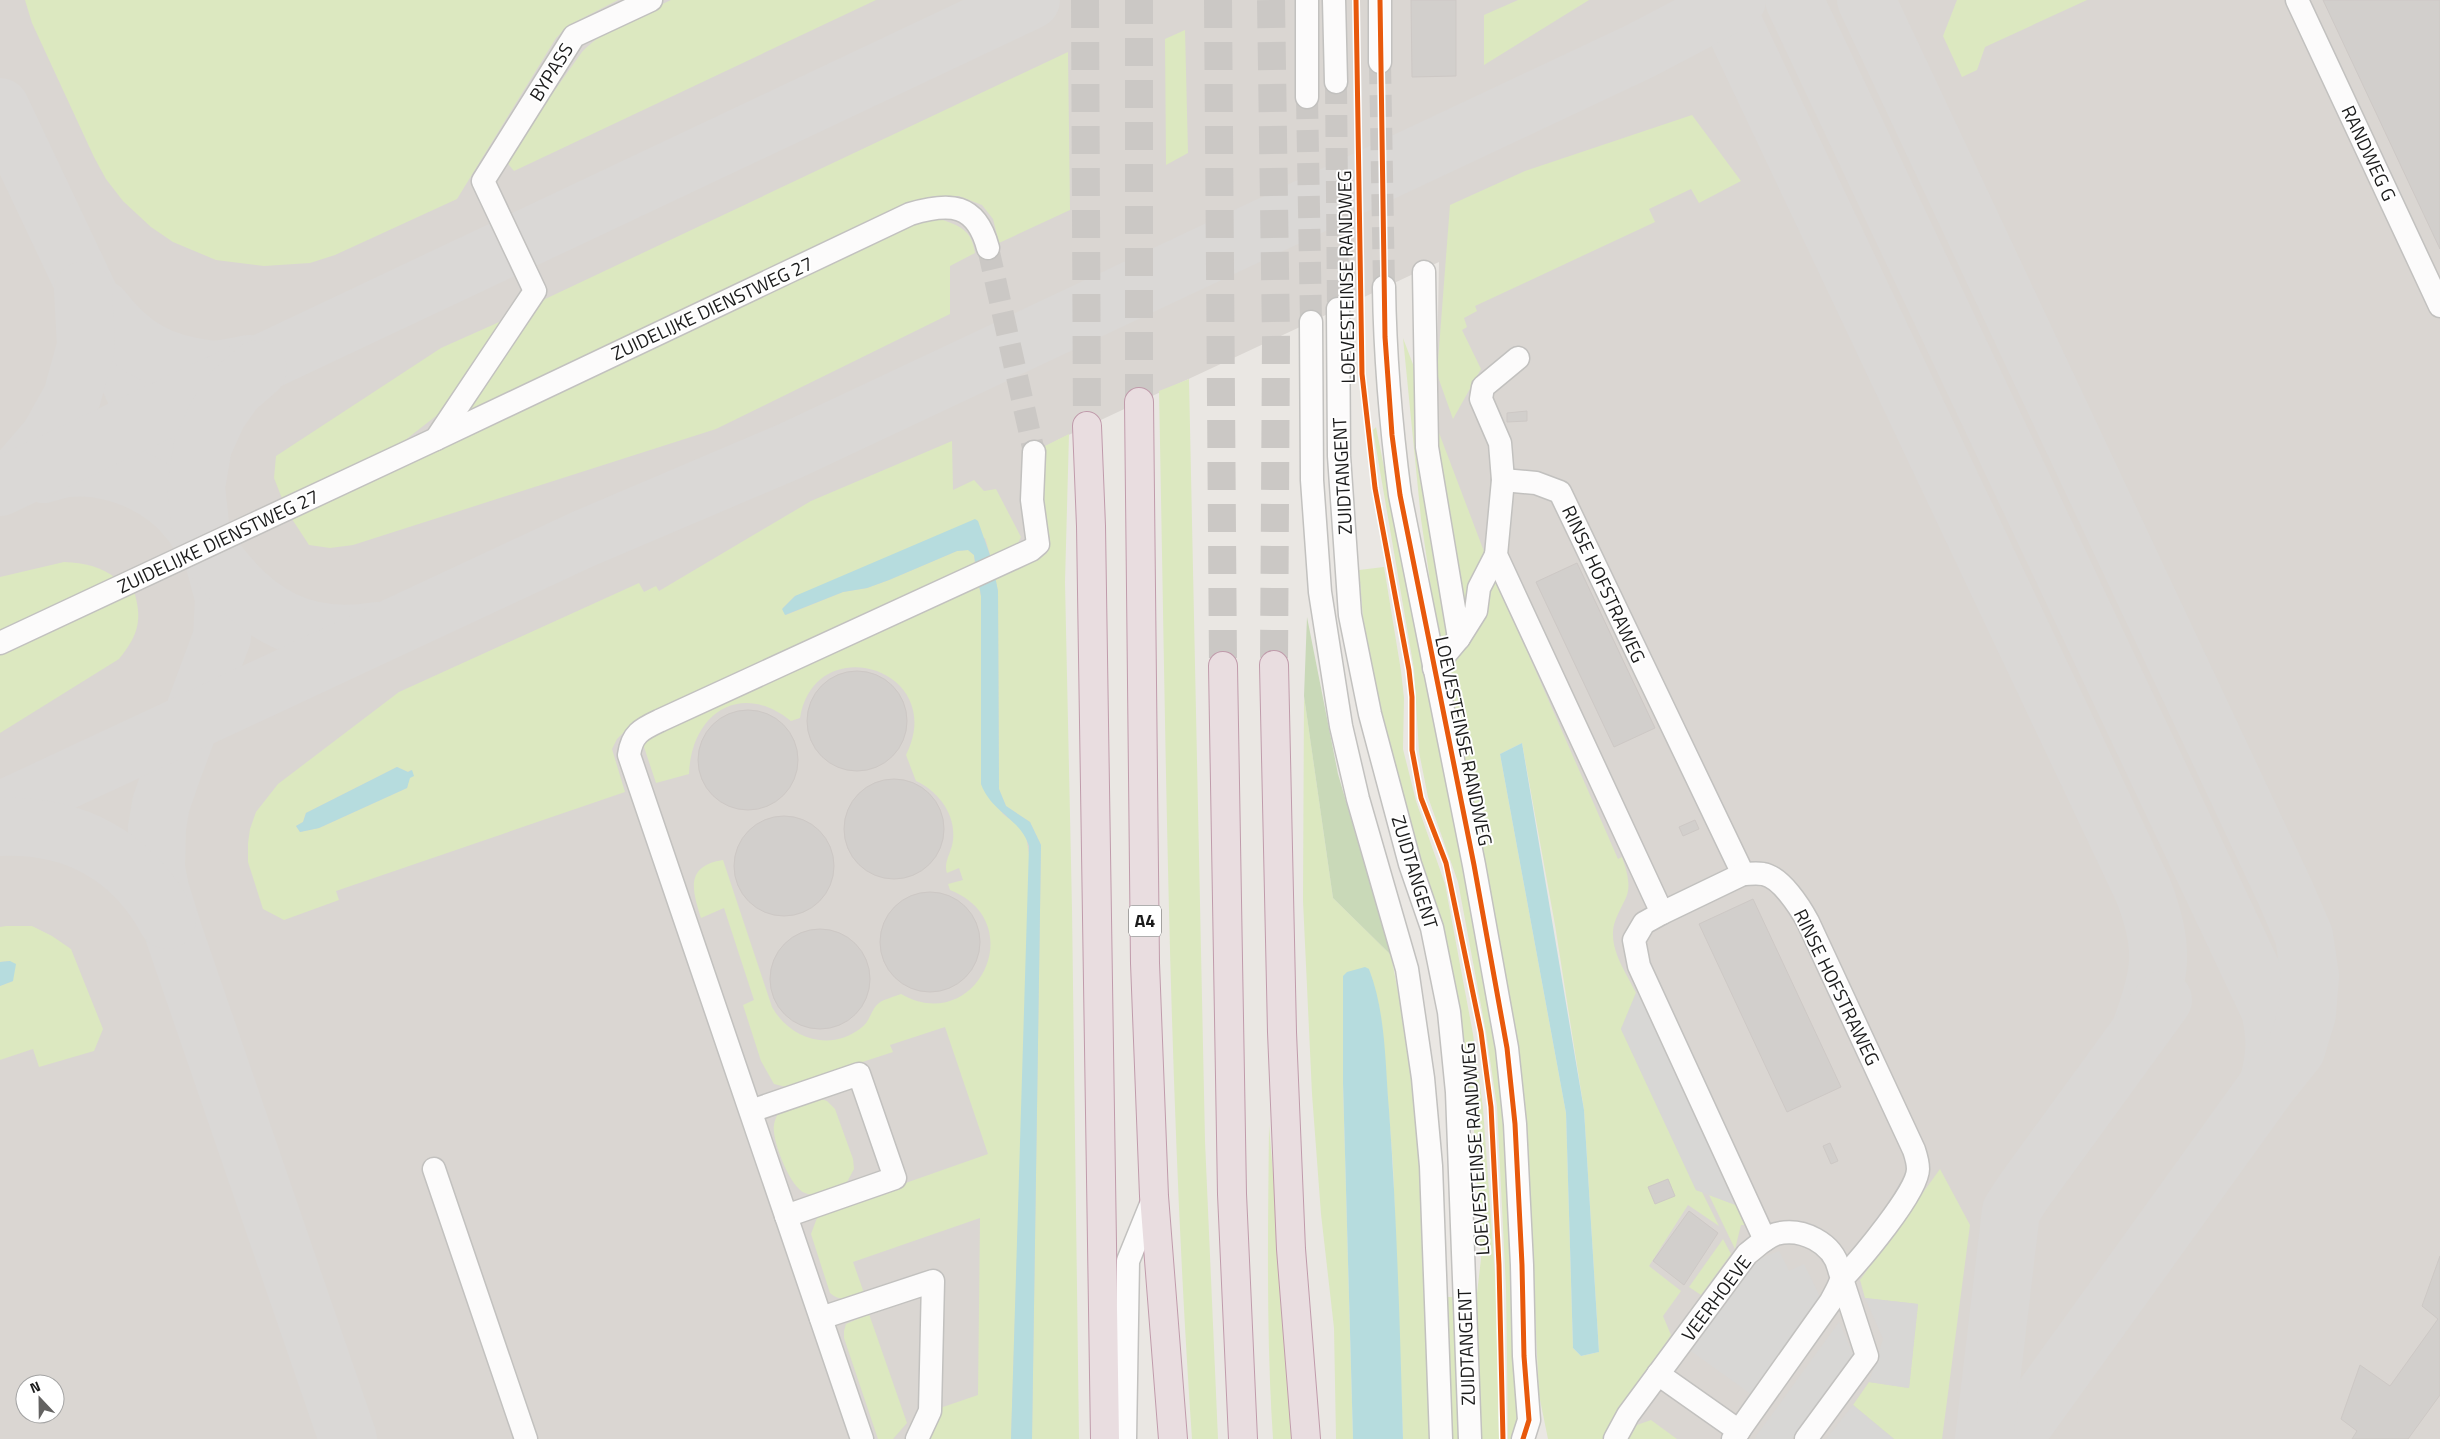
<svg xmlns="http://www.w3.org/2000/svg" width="2440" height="1439" font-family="'Titillium Web',sans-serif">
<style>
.airport{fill:#dad6d2;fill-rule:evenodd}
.grass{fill:#dce8c0;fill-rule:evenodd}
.forest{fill:#c9d9b8}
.parking{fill:#d8d7d5}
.water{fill:#b6dcde}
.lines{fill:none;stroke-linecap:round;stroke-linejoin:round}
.taxiway{stroke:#dad8d6;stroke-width:58}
.building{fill:#d2cfcc;stroke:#cdc8c5}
.minor-tunnel{stroke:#cbc8c5;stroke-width:22;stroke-dasharray:22 11;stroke-linecap:butt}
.highway-tunnel{stroke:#cbc8c5;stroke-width:28;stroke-dasharray:28 14;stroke-linecap:butt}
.minor-casing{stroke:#c2c1bf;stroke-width:25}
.highway-casing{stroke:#c09bab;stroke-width:30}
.minor{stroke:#fcfbfb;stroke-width:22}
.highway{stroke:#e9dde0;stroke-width:28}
.cycleway-casing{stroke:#fff;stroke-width:8}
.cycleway{stroke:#e8590c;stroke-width:5}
.labels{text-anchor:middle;stroke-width:4;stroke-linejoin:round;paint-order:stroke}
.shield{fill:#fff;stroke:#5f5f5f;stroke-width:1}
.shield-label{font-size:18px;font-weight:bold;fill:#1b1b1b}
.street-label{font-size:19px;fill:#1b1b1b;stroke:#fff}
</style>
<rect width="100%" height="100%" fill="#eae7e3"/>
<path class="airport" d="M0,0H2440V1439H1598L1605,894L1460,583L1436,421L1439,262L1058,440L1071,1439H0ZM25,1384H55V1414H25Z"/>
<g class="grass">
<path d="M25,0H618L569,25L556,38L457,199L335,255L310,263L264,266L216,260L173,242L151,227L123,201L106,179L94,157L32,23Z"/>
<path d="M671,0H876L514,171L505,160L582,52C606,27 640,15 671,0Z"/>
<path d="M1518,0H1589L1484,65V15Z"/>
<path d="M1957,0H2087L1985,47L1977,70L1962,77L1943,36Z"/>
<path d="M1185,30L1188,153L1166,165L1165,39Z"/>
<path d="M1068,52L1070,210L999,243L993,219L982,205L959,196H933L884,216L458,416L541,301Z"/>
<path d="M1692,115L1741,181L1699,203L1691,189L1649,209L1655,222L1475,306L1477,311L1464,318L1467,327L1462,330L1481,369L1453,419L1437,374L1450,205L1525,171Z"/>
<path d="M940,219C960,226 972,230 975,253L950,266V314L716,429L353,545L330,548L309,545L292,519L910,224Z"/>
<path d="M506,319L445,409L399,445L283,501L274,478L276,456L441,348Z"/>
<path d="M1403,338L1488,562L1618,859L1622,857C1626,869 1631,883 1627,895C1622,908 1612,921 1613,935C1613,955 1628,976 1636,993L1621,1029L1696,1190L1702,1192L1719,1226L1688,1205L1649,1266L1681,1291L1663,1316L1671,1335L1612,1422L1603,1439H1548L1539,1395L1525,1108L1440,650L1421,519ZM1522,743L1555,925L1584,1110L1599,1352L1581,1356L1573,1348L1566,1113L1500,754Z"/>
<path d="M1189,379L1205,1141L1218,1439H1192C1168,1091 1166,740 1159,391Z"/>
<path d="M1376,427L1466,879L1497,1054L1504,1105L1519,1439H1508L1506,1288L1497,1107L1486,1032L1458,882L1428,797L1419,752L1414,669L1373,430Z"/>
<path d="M1069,434L1065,582L1072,909L1079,1439H1032L1041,845L1030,822L1006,806L999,789L998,591L994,573L1037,561L1047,553L1050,540L1041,492V448Z"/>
<path d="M952,441L953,490L974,480L984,491L996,489L1021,537L1016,547L992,561L985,538L795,596L783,608L786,615L843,592L867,588L889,580L957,551L968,550L974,555L975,569L625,731L617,739L612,749L625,792L336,891L339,900L284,920L263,909L248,862V843L250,829L256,812L278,784L399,692L639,583L644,592L656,586L659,591L811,501ZM397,767L408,772L411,770L407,788L319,828L300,832L296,826L303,822L306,813Z"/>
<path d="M64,562C85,563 100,566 117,579L0,634V577Z"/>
<path d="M1384,567L1401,671L1404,698L1403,749L1416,801L1445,884L1473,1034L1483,1108L1496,1289L1499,1439H1476L1471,1345L1481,1259L1473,1113L1461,1036L1422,865L1389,754L1363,618L1359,570Z"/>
<path d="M978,582L981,596V784L1003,814L1021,828L1026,836L1030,860L1011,1439H928L940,1408L978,1395L980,1218L853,1262L864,1293C850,1298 842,1303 830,1293L811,1234L817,1218L826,1211L988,1154L945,1027L890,1045L893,1052L786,1087L774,1084L761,1061L743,1005L754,1000L724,908L701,918C692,890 685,866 723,860L772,1007C790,1039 830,1052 861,1028C870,1022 871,1009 879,1003C884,999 894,997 901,994C976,1037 1032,922 950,890L948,884L963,880L959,868L947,873C943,862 952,852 953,840C956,814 938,791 916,781L906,755C949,669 815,628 800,718L791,721C740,680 691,714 689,774L656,783L643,744L646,737Z"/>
<path d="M133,588C143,619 139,634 119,659L0,733V652Z"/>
<path d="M1304,696L1333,898L1391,955L1403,1019L1413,1081L1420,1164L1430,1439H1403L1393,1166L1382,1025L1369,969L1343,976V1083L1353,1439H1336L1334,1328L1321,1214L1312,1094L1303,901Z"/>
<path d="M6,926H32L52,936L71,949L103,1029L94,1051L39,1067L33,1049L0,1060V986L13,981L10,961L0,962V927Z"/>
<path d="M819,1098L827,1101L835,1109L853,1159L854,1169L846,1184C835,1187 816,1198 805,1193C791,1188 775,1147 774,1132C773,1125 775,1120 778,1113Z"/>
<path d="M1269,1125L1295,1439H1273C1266,1334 1268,1230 1269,1125Z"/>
<path d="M1940,1169L1970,1225L1942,1439H1894L1853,1405L1869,1382L1909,1388L1918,1304L1865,1298L1860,1280Z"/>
<path d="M1709,1195L1741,1207L1745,1225H1741L1735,1249Z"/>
<path d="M1723,1239L1731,1254L1701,1295L1689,1287Z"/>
<path d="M1447,1297H1459L1463,1439H1451Z"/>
<path d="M869,1314L907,1423L893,1439H878L844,1338V1331L846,1324Z"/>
<path d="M1651,1420L1677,1439H1629L1637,1425Z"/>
</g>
<path class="forest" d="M1307,617L1338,774L1391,955L1333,898L1304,696Z"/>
<g class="parking">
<path d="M1641,992L1741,1207L1696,1190L1621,1029L1636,993Z"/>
<path d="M1779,1251L1789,1271L1804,1264L1823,1303L1755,1397L1688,1349L1756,1260Z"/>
<path d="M1865,1298L1918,1304L1909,1388L1869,1382L1883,1339Z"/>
<path d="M1839,1322L1853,1354L1792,1439H1754Z"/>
<path d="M1853,1405L1894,1439H1826Z"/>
</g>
<g class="water">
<path d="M975,519L978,521L992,561L998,591L999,789L1006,806L1030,822L1041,845L1032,1439H1011L1029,846C1021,819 991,812 981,784V596L974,555L968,550L957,551L889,580L867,588L843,592L785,615L782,609L795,596Z"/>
<path d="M1522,743L1584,1110L1599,1352L1581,1356L1573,1348L1566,1113L1500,754Z"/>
<path d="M397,767L408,772L412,770L414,776L410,778L407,788L319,828L300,832L296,826L303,822L306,813Z"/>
<path d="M10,961L16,964L13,981L0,986V962Z"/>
<path d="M1365,967L1369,969C1386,1013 1385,1064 1389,1110C1397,1220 1400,1329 1403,1439H1353L1343,1083V976L1347,972Z"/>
</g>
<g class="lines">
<g class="taxiway">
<path d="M1722,0L2143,890C2166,948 2161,975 2140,1031"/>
<path d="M1794,0L2270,1010C2276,1037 2276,1053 2269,1081"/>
<path d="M1866,0L2285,892L2304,936L2310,976L2307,1014L2296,1050L2268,1085L2013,1439"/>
<path d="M0,107L213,557L224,598L222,637L171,775L161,804L157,828L156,868L160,889L174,934L348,1439"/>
<path d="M102,309C131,347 160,363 207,369C220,371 237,366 250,364"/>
<path d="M43,474C51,472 60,469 68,468C112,464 162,485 189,520C199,532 205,546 214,558C256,615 304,643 376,631"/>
<path d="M17,475L49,438L72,397L86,346L83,291"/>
<path d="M0,487L1031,0"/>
<path d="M200,523L196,487L203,446L218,413L235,389L258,369"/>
<path d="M0,811L583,539L790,451L1640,51L1737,0"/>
<path d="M0,827C73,824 132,855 167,920"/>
<path d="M1984,1439L2011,1211L2024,1191L2163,1000"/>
</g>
</g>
<g class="building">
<path d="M1411,0H1456V76L1412,77Z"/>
<path d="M2323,0H2440V249Z"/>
<path d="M1527,411V421L1507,422V413Z"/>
<path d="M1577,563L1655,728L1614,747L1536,582Z"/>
<circle cx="857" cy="721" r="50"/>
<circle cx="748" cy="760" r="50"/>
<circle cx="894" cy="829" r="50"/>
<circle cx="784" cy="866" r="50"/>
<path d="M1695,820L1699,829L1683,836L1679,827Z"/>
<circle cx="930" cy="942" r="50"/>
<path d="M1753,899L1841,1087L1787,1112L1699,924Z"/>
<circle cx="820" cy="979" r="50"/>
<path d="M1830,1143L1838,1161L1831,1164L1823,1146Z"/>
<path d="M1668,1179L1675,1196L1655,1204L1648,1187Z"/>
<path d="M1689,1211L1718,1233L1684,1285L1653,1261Z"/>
<path d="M2440,1256V1395L2408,1439H2352L2357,1431L2341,1419L2360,1365L2390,1386L2438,1319L2422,1306Z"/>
</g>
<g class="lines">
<g class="minor-tunnel">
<path d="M1380,62L1384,287"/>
<path d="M1336,82L1338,309"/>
<path d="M1307,97L1311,322"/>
<path d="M988,248L1034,452"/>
</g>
<g class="highway-tunnel">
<path d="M1085,0L1087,426"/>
<path d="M1218,0L1223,666"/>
<path d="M1271,0L1276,338L1274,665"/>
<path d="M1139,402V0"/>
</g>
<defs>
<g id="minor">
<path d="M1307,0V97"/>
<path d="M1334,0L1336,82"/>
<path d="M2297,0L2440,306"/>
<path d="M1380,62V0"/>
<path d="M1424,272L1427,447L1459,638"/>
<path d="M1384,287C1385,357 1391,426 1400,495L1474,865L1507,1048L1515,1124L1522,1265L1524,1356L1529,1420L1523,1439"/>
<path d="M1338,309L1339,456L1350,615L1370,714L1410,864L1432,928L1449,1012L1457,1092L1470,1439"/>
<path d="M1311,322L1312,480L1320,592L1341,726L1358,799L1407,969L1423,1078L1431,1166L1441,1439"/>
<path d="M1518,358L1483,387L1481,399L1500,443L1503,480L1496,555L1662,913L1644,923L1634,940L1639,966L1765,1240"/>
<path d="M436,439L910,214C950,202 976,203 988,248"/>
<path d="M1503,480L1536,483L1560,492L1743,874C1749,874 1756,873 1763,874C1781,877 1800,907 1808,922L1914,1150C1916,1156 1918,1163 1918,1169C1918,1192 1859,1261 1842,1279L1867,1356L1806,1439"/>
<path d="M0,643L436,439L535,291L483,181L574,36L651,0"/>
<path d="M1434,668L1459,638L1476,611L1479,588L1496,555"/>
<path d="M1662,913L1743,874"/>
<path d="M751,1111L859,1074L895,1178L786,1216"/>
<path d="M434,1169L526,1439"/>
<path d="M821,1318L933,1281L930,1411L917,1439"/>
<path d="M1658,1374L1739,1431"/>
<path d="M862,1439L629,755C632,733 642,729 661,720L1031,550L1038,544L1032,500L1034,452"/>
<path d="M1125,1439L1128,1261L1154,1197"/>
<path d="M1615,1439L1628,1415L1747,1254C1756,1247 1765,1238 1776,1234C1802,1227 1833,1243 1839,1269C1840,1273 1842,1277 1841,1280C1839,1287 1834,1295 1831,1301L1733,1439"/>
</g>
<g id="highway">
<path d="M1139,402L1145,963L1154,1196L1173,1439"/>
<path d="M1087,426L1091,526L1105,1439"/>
<path d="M1274,665L1282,1032L1291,1249L1306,1439"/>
<path d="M1223,666L1232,1194L1243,1439"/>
</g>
</defs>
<use href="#minor" class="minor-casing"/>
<use href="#highway" class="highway-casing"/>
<use href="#minor" class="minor"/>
<use href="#highway" class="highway"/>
<defs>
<g id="cycleway">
<path d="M1356,0L1362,374L1375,488L1409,670L1412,697V750L1421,798L1446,863L1481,1032L1491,1107L1499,1265L1503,1439"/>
<path d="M1380,0L1385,337L1392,435L1400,495L1474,865L1507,1048L1515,1124L1522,1265L1524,1356L1529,1420L1523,1439"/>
</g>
</defs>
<use href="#cycleway" class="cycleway-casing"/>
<use href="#cycleway" class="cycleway"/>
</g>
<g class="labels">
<rect class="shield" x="1129" y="905.5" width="32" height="31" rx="4"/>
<g class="shield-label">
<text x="1145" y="927">A4</text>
</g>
<g class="street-label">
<text transform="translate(551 72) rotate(-58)" y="7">BYPASS</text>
<text transform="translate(2369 153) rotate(65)" y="7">RANDWEG G</text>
<text transform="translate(1346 277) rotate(-91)" y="7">LOEVESTEINSE RANDWEG</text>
<text transform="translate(712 308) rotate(-25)" y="7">ZUIDELIJKE DIENSTWEG 27</text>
<text transform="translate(1342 476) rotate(-93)" y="7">ZUIDTANGENT</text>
<text transform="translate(218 541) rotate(-25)" y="7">ZUIDELIJKE DIENSTWEG 27</text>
<text transform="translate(1604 584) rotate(65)" y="7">RINSE HOFSTRAWEG</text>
<text transform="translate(1464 741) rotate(78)" y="7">LOEVESTEINSE RANDWEG</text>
<text transform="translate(1415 872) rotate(73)" y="7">ZUIDTANGENT</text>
<text transform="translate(1837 987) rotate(64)" y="7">RINSE HOFSTRAWEG</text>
<text transform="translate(1475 1149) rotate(-94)" y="7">LOEVESTEINSE RANDWEG</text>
<text transform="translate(1716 1298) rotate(-53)" y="7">VEERHOEVE</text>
<text transform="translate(1466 1347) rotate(-92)" y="7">ZUIDTANGENT</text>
</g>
</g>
<g transform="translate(40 1399) rotate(338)"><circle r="24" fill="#ffffff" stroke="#a4a4a4"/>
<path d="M0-4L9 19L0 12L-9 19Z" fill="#636261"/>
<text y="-8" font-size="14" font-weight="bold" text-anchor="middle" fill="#1b1b1b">N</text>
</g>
</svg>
